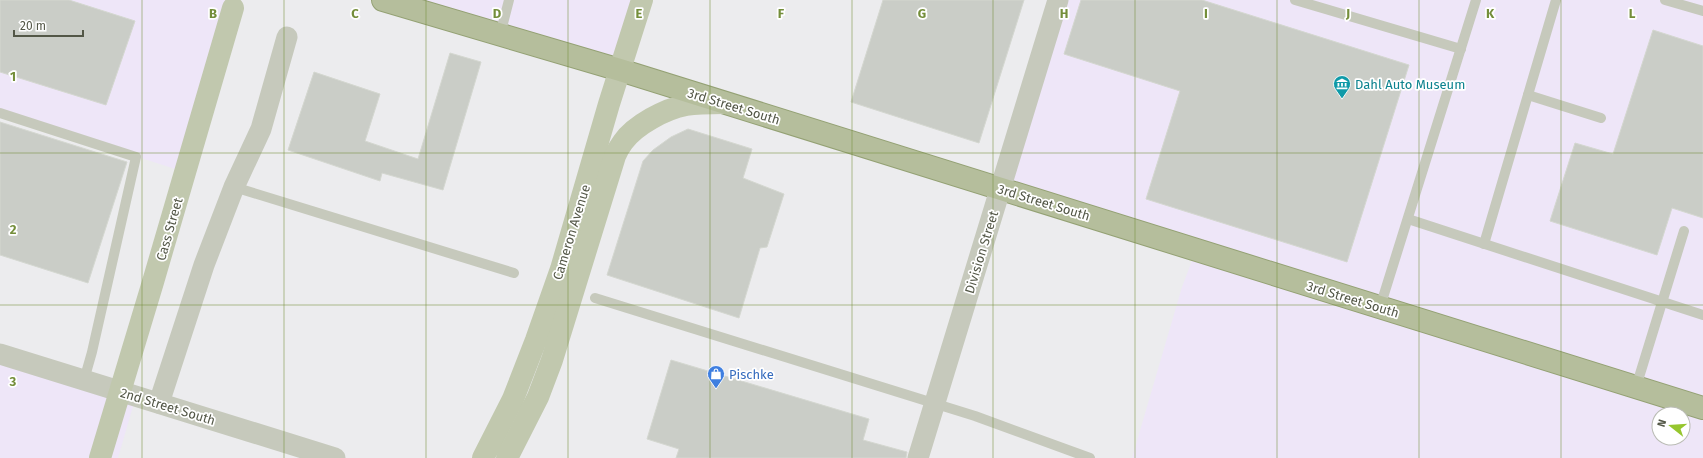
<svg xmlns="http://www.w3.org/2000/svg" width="1703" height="458" font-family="'Fira Sans',sans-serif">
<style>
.commercial{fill:#eee6f8;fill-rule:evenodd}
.building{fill:#cacdc7;stroke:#d4d7d0}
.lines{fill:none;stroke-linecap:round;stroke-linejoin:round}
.trunk-casing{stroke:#94a174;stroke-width:24}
.service{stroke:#c6c9bc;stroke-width:10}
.minor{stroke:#c6c9bc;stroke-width:21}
.primary{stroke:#c1c8ae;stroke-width:22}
.trunk{stroke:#b5be9c;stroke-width:22}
.primary-bridge{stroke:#c1c8ae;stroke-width:22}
.grid{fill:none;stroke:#748e3a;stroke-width:1;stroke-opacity:0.55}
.labels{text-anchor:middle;stroke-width:3.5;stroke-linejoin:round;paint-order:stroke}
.culture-label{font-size:13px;fill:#0d838f;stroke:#fff;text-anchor:start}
.street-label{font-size:13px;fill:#535747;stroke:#fff}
.shop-label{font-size:13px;fill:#366cbe;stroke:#fff;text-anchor:start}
.grid-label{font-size:13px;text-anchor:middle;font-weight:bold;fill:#748e3a;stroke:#fff;stroke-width:3.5;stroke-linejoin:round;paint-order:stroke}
</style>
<rect width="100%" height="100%" fill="#ececee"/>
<g class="commercial">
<path d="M0,0H237L191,174L0,113Z"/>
<path d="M383,0H642L620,70Z"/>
<path d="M1058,0H1703V458H1132L1182,287L1196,250L1000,189ZM1659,414H1683V438H1659Z"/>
<path d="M0,354L136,396L118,458H0Z"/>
</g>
<g class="building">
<path d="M0,0H69L135,21L106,105L0,72Z"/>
<path d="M883,0H1024L979,143L851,102Z"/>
<path d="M1081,0H1202L1409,65L1347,262L1146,199L1180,91L1064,54Z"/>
<path d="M1653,30L1703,46V218L1672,208L1657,255L1550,221L1575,143L1613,154Z"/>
<path d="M450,53L481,62L443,190L382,173L380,181L288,150L314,72L380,94L365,141L418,159Z"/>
<path d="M0,122L127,162L88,283L0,255Z"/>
<path d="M688,129L752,149L743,178L784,194L767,247L760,248L739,318L607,275L643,161L653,150L671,137Z"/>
<path d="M671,360L869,419L863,440L907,452L906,458H676L679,449L647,439Z"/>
</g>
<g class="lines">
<defs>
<path id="trunk" d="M383,0L620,70L1703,408"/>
</defs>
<use href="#trunk" class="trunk-casing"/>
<g class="service">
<path d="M1295,0L1461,49"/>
<path d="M1665,0L1703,11"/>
<path d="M500,35L509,0"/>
<path d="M1528,95L1601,118"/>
<path d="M0,113L136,157L92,352L84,380"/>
<path d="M234,187L514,273"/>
<path d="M1408,219L1703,315"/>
<path d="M1484,244L1556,0"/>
<path d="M595,298L975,416L1090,458"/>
<path d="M1380,307L1476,0"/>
<path d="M1636,387L1684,231"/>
</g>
<g class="minor">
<path d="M0,354L335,458"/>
<path d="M159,403L204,265L234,187L261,129L287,37"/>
<path d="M918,458L1058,0"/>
</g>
<g class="primary">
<path d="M483,458L513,399L536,340L561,269L609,104L642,0"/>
<path d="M507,458L538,397L552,360L615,156C617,151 620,146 623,142C635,125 665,109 686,105C698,103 711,103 723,103"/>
</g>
<use href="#trunk" class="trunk"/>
<path class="primary-bridge" d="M100,458L153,282L233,8"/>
</g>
<path class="grid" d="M142,0V458M284,0V458M426,0V458M568,0V458M710,0V458M852,0V458M993,0V458M1135,0V458M1277,0V458M1419,0V458M1561,0V458M0,153H1703M0,305H1703"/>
<defs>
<symbol id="museum-pin" viewBox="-11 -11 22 30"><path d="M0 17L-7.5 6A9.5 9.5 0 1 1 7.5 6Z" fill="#0f9aa8" stroke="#fff"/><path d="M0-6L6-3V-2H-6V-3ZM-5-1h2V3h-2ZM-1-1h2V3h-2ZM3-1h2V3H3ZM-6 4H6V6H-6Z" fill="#fff"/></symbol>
<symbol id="shop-pin" viewBox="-11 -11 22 30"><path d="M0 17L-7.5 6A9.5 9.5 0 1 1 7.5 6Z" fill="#3f7fe0" stroke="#fff"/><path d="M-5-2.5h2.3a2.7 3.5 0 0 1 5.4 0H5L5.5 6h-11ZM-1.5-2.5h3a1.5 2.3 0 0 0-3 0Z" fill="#fff"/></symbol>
</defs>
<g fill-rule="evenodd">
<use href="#museum-pin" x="1332" y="74" width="20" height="27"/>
<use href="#shop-pin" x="706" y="364" width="20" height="27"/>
</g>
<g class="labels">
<g class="culture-label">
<text x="1355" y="89">Dahl Auto Museum</text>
</g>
<g class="street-label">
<text transform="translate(734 106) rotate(17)" y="5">3rd Street South</text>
<text transform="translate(1044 202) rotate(17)" y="5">3rd Street South</text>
<text transform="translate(169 229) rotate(-74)" y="5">Cass Street</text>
<text transform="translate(571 232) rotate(-73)" y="5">Cameron Avenue</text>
<text transform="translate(981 252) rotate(-73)" y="5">Division Street</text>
<text transform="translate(1353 299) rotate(17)" y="5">3rd Street South</text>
<text transform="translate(168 406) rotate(17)" y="5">2nd Street South</text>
</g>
<g class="shop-label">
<text x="729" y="379">Pischke</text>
</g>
</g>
<g class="grid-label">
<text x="213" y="18">B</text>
<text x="355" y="18">C</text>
<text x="497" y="18">D</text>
<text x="639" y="18">E</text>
<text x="781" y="18">F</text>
<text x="922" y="18">G</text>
<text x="1064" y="18">H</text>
<text x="1206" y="18">I</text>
<text x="1348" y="18">J</text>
<text x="1490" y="18">K</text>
<text x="1632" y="18">L</text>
<text x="13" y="81">1</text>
<text x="13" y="234">2</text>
<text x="13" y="386">3</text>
</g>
<g transform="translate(1671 426) rotate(287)"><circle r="19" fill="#ffffff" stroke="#babcb5"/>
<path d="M0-3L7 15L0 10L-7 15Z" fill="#96c62e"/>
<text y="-6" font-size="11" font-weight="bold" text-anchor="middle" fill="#535747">N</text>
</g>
<path d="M14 30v6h69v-6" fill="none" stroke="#535747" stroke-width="2"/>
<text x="20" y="30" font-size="12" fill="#535747" stroke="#ffffff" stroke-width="3" paint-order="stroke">20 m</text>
</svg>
